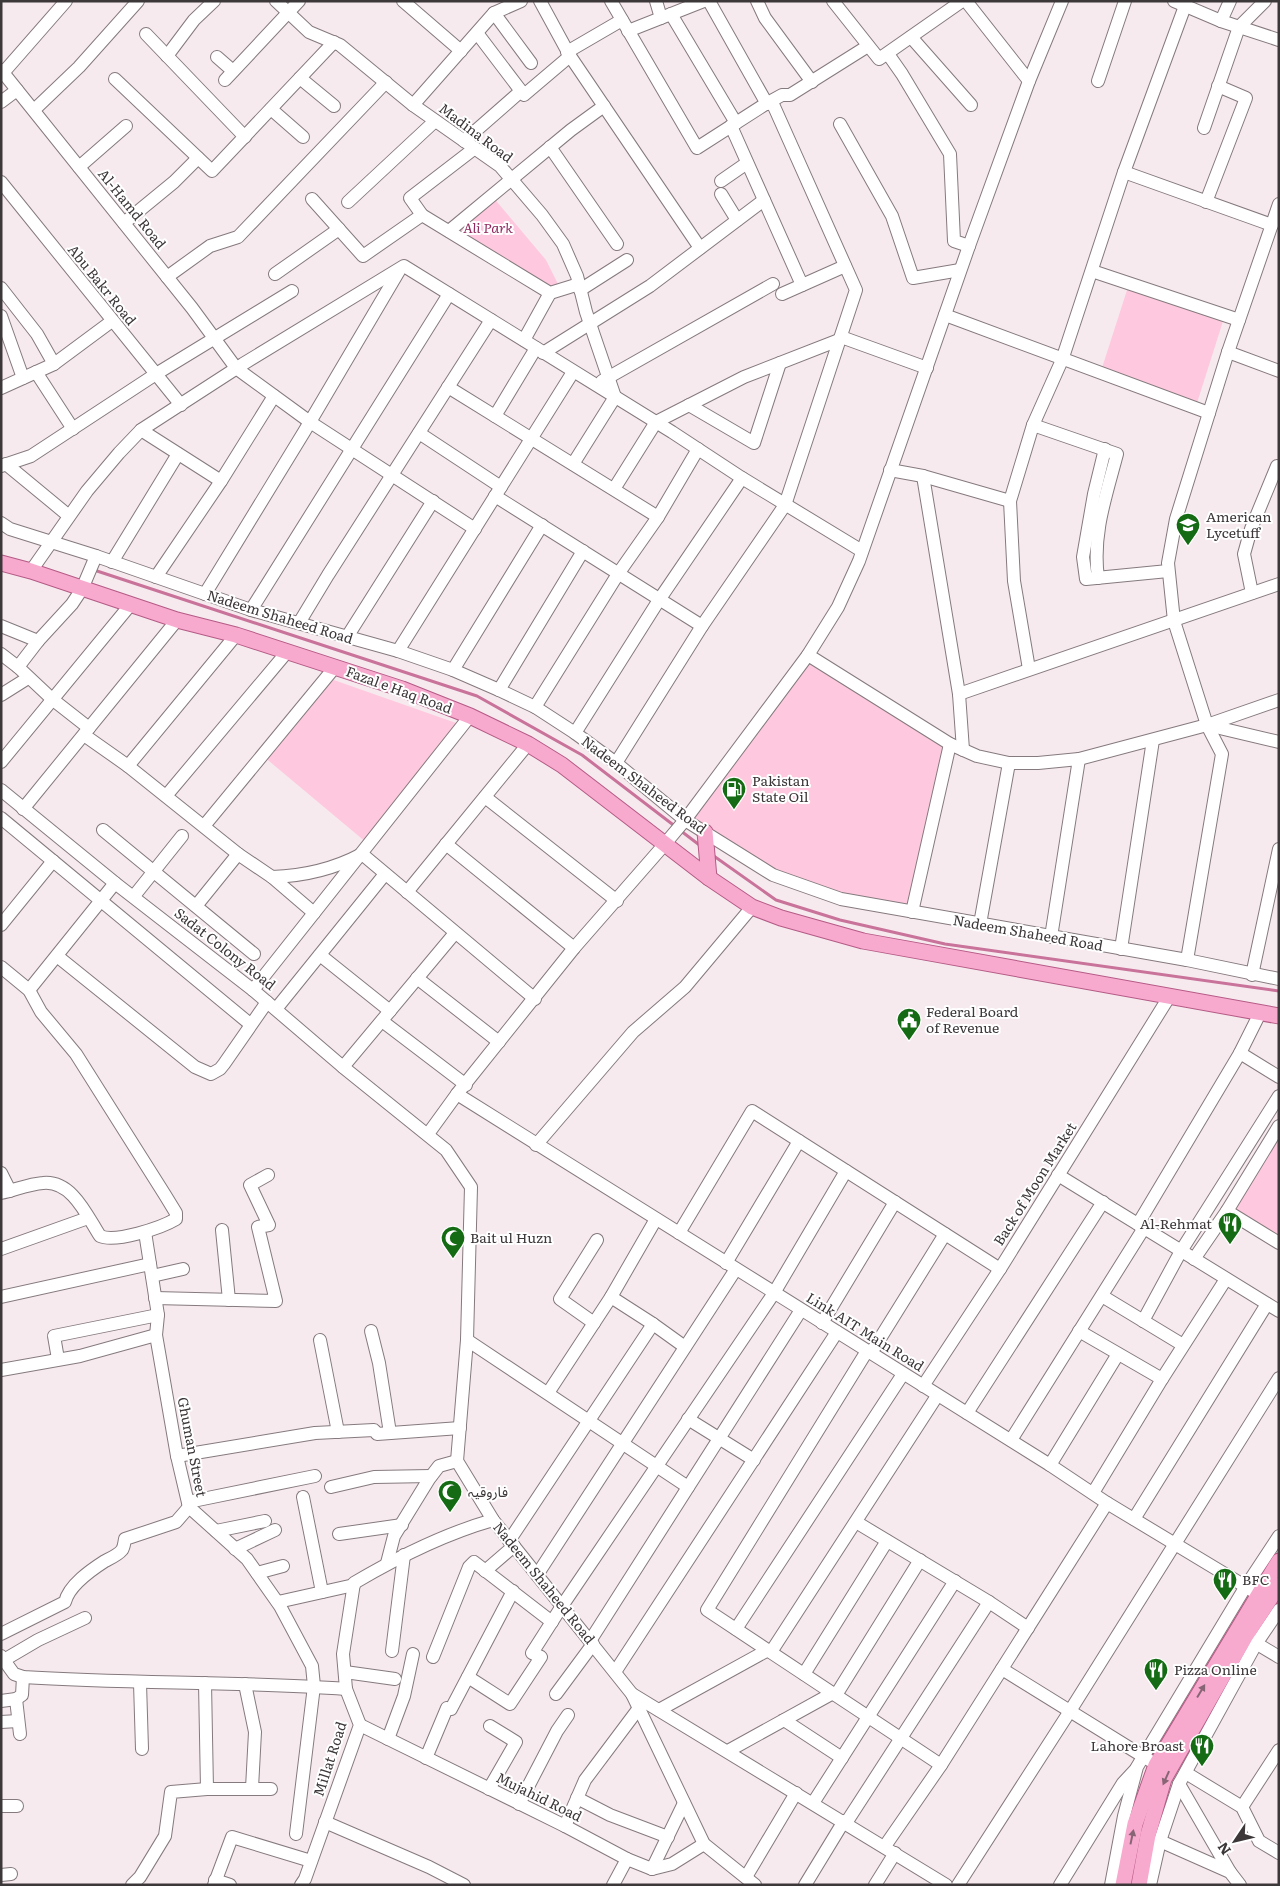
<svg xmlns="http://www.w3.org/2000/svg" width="1280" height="1886" font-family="Literata,'Noto Sans Arabic',serif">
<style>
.green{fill:#fec9de}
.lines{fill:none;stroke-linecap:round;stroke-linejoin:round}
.stream{stroke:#c9739a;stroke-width:3}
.minor-casing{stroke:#857a7e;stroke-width:14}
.major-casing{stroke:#b45b85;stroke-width:17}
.minor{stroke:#fff;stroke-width:12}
.major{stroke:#f8a9ce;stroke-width:15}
.oneway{fill:#876575}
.labels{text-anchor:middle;stroke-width:4;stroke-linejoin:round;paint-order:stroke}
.street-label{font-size:14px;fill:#3c3739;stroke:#fff}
.park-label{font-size:14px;font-style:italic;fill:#912a60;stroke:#fff}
.poi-label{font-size:14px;fill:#3c3739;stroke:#fff;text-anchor:start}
</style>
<rect width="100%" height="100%" fill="#f7eaef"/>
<g class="green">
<path d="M492,196L546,260L561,290L550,293L447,230Z"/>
<path d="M1128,287L1224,318L1197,403L1101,371Z"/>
<path d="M808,655L950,744L912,912L773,875L685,820Z"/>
<path d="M331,679L459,724L367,843L263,756Z"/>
<path d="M1277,1138L1279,1139V1241L1232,1211Z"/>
</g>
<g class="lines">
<g class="stream">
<path d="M97,571L477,696L582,755L676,827"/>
<path d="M681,831L702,847"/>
<path d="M711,854L776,900L840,920L945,944L1279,991"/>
</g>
<defs>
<g id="minor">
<path d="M276,1L309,32L340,45L413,105L500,166L542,215L563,244L577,276L586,312L615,397L573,464"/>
<path d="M403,1L461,51"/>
<path d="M540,1L570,56L700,248"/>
<path d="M611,1L697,148L764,105L782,95H790L868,46"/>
<path d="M656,1L661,18"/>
<path d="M709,1L767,104"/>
<path d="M757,1L765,18L812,82"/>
<path d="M833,1L879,59L962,1"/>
<path d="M966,1L1029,81"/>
<path d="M1174,1L1221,21L1279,40"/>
<path d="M494,13L531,63"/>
<path d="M671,14L736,123"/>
<path d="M1221,21L1230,1"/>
<path d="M628,31L704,1"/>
<path d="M146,34L245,137"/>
<path d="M911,37L971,105"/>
<path d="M567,52L622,20"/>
<path d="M888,54L902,74L950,154L954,241L969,246"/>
<path d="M167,56L194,20L214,1"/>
<path d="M217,57L233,71"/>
<path d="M1,70L192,308L236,368L310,422L475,529"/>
<path d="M3,73L66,1"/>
<path d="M300,78L334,106"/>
<path d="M115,79L212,171L334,42"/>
<path d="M225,80L299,1"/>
<path d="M1098,81L1125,1"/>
<path d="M521,91L524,95L570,56"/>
<path d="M1,102L17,90"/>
<path d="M413,105L494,13L521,1"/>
<path d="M271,109L303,137"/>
<path d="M34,110L79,67L138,1"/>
<path d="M840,124L892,216L913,278L960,270"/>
<path d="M731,126L802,285"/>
<path d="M1204,128L1239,27L1265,1"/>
<path d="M464,141L521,91L477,33"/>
<path d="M550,147L617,244"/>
<path d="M79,167L126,126"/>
<path d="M1124,172L1272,225"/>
<path d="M721,181L747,163"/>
<path d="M1,182L181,405"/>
<path d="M721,194L737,220"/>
<path d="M312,199L363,256L422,215L550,293L579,284"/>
<path d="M348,202L435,121"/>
<path d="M1206,202L1246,98L1218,86"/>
<path d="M422,215L410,198L475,148"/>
<path d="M124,223L174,182L198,158"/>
<path d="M449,231L571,130L604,106"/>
<path d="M1092,271L1239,320"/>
<path d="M275,274L339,229"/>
<path d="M167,277L210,246L238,237L386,82"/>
<path d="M1,288L37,334L54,364"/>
<path d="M580,290L627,260"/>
<path d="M782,294L845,266"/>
<path d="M945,315L1209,413"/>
<path d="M1,316L23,378"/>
<path d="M524,340L550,293"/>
<path d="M1228,352L1279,371"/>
<path d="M543,353L650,286L764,200"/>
<path d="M36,372L73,429"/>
<path d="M602,381L773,284"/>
<path d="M448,387L658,517"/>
<path d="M1,388L54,364L112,321"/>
<path d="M689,405L754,443L780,363"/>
<path d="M495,416L536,348"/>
<path d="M1033,425L1117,454C1106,496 1092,534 1098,578"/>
<path d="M141,430L221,481"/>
<path d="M419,433L501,487"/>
<path d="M1105,449L1094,494L1083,557L1086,579L1168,571"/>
<path d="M6,464L69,516"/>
<path d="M1,466L31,456L156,374L292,291"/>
<path d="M890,470L923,476L1010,501"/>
<path d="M923,476L959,694L963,750"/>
<path d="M614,489L656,422L744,377L844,338L927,368"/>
<path d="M495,496L702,626"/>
<path d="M1,523L10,529L96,556L251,610L398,651L453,670L499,690L535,707L575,733L616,763L685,820L773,875L841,899L1187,960L1279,979"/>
<path d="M112,562L178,454"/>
<path d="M31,571L87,491L119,453L141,430L243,364L404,266L672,432L742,478L862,551"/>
<path d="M156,577L221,481L274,396"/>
<path d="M1252,593L1244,554L1251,529L1277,466L1279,467"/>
<path d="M205,594L304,432L399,271"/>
<path d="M251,610L449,294"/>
<path d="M299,623L328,575L491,320"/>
<path d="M1,626L38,641"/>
<path d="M347,637L433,501"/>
<path d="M398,651L573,372"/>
<path d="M1,654L18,667L52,699L89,728"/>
<path d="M808,655L950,744L977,756L1009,763H1038L1079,759L1207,725L1279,700"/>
<path d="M18,667L38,641L72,604L82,589L96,556"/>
<path d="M1029,669L1014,581L1010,501L1033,425L1062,360L1124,172L1185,6"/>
<path d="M453,670L542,525"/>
<path d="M499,690L583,551"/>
<path d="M959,694L1279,584"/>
<path d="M1,695L28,678"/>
<path d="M535,707L618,574L658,517L698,449"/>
<path d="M1207,725L1279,742"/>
<path d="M575,733L659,600L742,478"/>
<path d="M84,735L128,766L238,854L272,877L314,913"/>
<path d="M1,762L131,604"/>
<path d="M616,763L702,626L785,505L856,290L772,102"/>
<path d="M128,766L236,635"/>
<path d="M1,790L115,883L253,990L343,1067L446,1150L471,1187L467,1340L457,1461L493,1520L632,1694L704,1844L755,1885"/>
<path d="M166,796L287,652"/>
<path d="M485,797L617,901"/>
<path d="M23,809L177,620"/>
<path d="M1,818L250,1024"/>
<path d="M204,826L335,667"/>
<path d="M103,830L254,954"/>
<path d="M446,844L574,948"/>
<path d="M272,877C303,876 334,869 362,854L535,999"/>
<path d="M407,892L528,744"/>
<path d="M134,896L182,836"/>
<path d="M196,906L238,854"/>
<path d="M912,912L950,744"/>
<path d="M980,924L1009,763"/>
<path d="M1,925L53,861"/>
<path d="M1051,937L1079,759"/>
<path d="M1121,949L1153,740"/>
<path d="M320,955L390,1011"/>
<path d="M57,956L195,1067L211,1074L220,1069L224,1064L267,1002"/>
<path d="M1187,960L1222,754L1207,725L1174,621L1168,563L1176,519L1228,352L1279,204"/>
<path d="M1,967L29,990L41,1012L76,1054L165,1195L176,1213V1219C161,1228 115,1243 100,1236C87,1216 72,1180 43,1183C29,1184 15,1190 1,1193"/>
<path d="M1252,975L1279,849"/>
<path d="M417,978L499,1042"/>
<path d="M29,990L115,883"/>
<path d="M253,990L470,716"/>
<path d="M276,1009L385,874"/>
<path d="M382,1021L466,1085"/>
<path d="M1240,1053L1279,1077"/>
<path d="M343,1067L455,933"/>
<path d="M457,1094L1050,1465L1107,1503L1258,1594"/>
<path d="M428,1134L457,1094L574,948L664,845L685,820L808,655L838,607L859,561L969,246L1029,81L1062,1"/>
<path d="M536,1145L633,1032L685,987L752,907"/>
<path d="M1,1173L10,1191"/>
<path d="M1058,1175L1279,1311"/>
<path d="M1227,1211L1279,1243"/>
<path d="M1138,1224L1240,1053L1260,1013"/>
<path d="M222,1230L229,1300"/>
<path d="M145,1232L158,1315L156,1335L177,1456L189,1507L247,1559L280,1606L312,1666L314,1686L296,1834"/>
<path d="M679,1233L752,1111L1000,1269"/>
<path d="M1,1249L88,1218"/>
<path d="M1194,1259L1227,1211L1279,1126"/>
<path d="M726,1263L799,1141"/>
<path d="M152,1276L183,1269"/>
<path d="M1102,1296L1183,1345"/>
<path d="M1,1297L150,1264"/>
<path d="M611,1297L653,1324L685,1347"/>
<path d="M155,1298L276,1301L258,1227L269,1225L250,1185L268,1175"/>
<path d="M1143,1321L1181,1251L1279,1096"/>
<path d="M594,1323L560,1299L597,1240"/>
<path d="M822,1323L895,1202"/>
<path d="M371,1331L379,1363L390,1433"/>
<path d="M1079,1331L1162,1379"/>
<path d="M320,1340L338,1432"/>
<path d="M467,1340L688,1487"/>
<path d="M867,1351L707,1610L941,1765"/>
<path d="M871,1353L945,1234"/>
<path d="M58,1359L54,1336L158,1315"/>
<path d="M1,1370L80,1356L156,1335"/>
<path d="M923,1386L1000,1269L1169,997"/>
<path d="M548,1393L611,1297L656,1219"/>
<path d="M967,1413L1103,1202"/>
<path d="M688,1419L754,1460"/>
<path d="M1011,1440L1144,1228"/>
<path d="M177,1456L315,1433L374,1430L377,1434L460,1428"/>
<path d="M1050,1465L1118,1354"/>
<path d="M331,1487L374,1477L431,1476"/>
<path d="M1093,1493L1162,1379L1226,1279"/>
<path d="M303,1497L322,1592"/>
<path d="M188,1502L315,1476"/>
<path d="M1134,1519L1267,1304"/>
<path d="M856,1522L989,1602L1028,1628"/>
<path d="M216,1531L265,1521"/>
<path d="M339,1534L402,1525"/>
<path d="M509,1541L653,1324"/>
<path d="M235,1549L275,1530"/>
<path d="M387,1563L394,1536L429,1479L439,1466L457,1461"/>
<path d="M485,1571L514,1546"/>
<path d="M257,1573L283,1566"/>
<path d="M537,1575L736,1269"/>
<path d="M278,1602L354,1585"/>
<path d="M736,1629L903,1374"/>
<path d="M1,1634L65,1602C69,1585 91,1570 105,1561C111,1558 118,1555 122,1550C124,1547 124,1544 125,1539L176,1522L189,1507"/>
<path d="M1249,1639L1279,1657"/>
<path d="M590,1641L801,1310"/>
<path d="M392,1651L404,1555"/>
<path d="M771,1652L937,1396"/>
<path d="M1,1656L14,1674L23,1677C130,1684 238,1681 346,1689"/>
<path d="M433,1657L469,1567L474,1562L552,1622"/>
<path d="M4,1660L38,1640L85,1618"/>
<path d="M1002,1669L1149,1760"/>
<path d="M345,1672L395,1679"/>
<path d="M615,1672L837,1332"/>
<path d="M804,1674L887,1541"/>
<path d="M468,1677L510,1704L541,1657L532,1653L562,1606L774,1293L846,1171"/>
<path d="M140,1683L142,1749"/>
<path d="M205,1683L207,1789"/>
<path d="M245,1684L255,1732L252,1788"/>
<path d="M556,1694L593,1644"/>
<path d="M632,1694L946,1885"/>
<path d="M836,1695L920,1560"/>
<path d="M16,1699L20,1734"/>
<path d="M1,1701L16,1699L22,1695L23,1677"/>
<path d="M659,1710L768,1650"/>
<path d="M784,1720L842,1758"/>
<path d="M1,1722L18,1721"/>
<path d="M360,1725L565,1826L627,1859L652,1869L672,1864L704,1844"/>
<path d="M388,1739L404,1696L413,1654"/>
<path d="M728,1751L833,1693"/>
<path d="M426,1758L447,1708L451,1709L513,1591"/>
<path d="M1186,1773L1242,1807L1259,1841L1279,1853"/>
<path d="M1179,1784L1230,1872"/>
<path d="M489,1789L516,1742L490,1726"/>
<path d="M577,1798L610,1815L668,1837"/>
<path d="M813,1803L955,1581"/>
<path d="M519,1804L557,1731L568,1715"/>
<path d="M1,1806H17"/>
<path d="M1242,1807L1279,1750"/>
<path d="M325,1822L429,1867L464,1885"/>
<path d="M846,1823L989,1602"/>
<path d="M565,1826L585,1780L639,1708"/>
<path d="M1160,1841L1230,1872L1240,1885"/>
<path d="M885,1846L941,1765L1107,1503"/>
<path d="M652,1869L684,1803"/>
<path d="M1,1875L11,1874"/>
<path d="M746,1877L796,1793"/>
<path d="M215,1880L230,1885"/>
<path d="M132,1885L140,1877L165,1836L171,1792L207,1789H271"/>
<path d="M214,1885L232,1837L311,1861"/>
<path d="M301,1885L305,1879L360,1725L346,1689L343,1654L354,1583C398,1557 444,1534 493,1520"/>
<path d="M613,1885L627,1859"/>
<path d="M805,1885L844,1821"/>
<path d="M875,1885L895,1853"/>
<path d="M958,1885L1070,1711L1279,1378"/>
<path d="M1060,1885L1123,1783L1136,1769"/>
<path d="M1111,1885L1124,1816L1137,1767L1246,1586L1279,1536"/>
<path d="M1150,1885L1160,1841L1179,1784L1256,1644L1279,1610"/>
</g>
<g id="major">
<path d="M1,563L31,571L177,620L236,635L402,689L470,716L528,744L562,765L709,878L752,907L781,918L863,941L1279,1016"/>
<path d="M705,832L709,878"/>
<path d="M1123,1885L1135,1824L1156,1765L1279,1561"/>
<path d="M1139,1885L1148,1835L1164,1779L1245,1637L1279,1585"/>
</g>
</defs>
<use href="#minor" class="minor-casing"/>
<use href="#major" class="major-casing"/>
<use href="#minor" class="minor"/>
<use href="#major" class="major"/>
</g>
<defs><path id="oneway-solid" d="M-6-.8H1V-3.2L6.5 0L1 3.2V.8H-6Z" transform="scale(1.25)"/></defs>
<g class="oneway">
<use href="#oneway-solid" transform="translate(1201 1691) rotate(-59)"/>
<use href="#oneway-solid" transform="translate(1166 1778) rotate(114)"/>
<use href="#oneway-solid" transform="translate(1132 1837) rotate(-78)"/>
</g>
<defs>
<symbol id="school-pin" viewBox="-11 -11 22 30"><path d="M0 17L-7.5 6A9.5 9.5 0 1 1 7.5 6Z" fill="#156b13" stroke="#fff"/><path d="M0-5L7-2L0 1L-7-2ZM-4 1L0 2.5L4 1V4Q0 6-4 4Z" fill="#fff"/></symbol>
<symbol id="fuel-pin" viewBox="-11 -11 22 30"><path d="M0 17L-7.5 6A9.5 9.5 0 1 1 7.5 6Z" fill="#156b13" stroke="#fff"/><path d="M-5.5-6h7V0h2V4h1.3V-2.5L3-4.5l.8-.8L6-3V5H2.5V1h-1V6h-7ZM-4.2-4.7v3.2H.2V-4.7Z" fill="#fff"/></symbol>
<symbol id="civic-pin" viewBox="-11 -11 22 30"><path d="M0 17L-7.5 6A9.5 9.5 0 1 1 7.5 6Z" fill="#156b13" stroke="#fff"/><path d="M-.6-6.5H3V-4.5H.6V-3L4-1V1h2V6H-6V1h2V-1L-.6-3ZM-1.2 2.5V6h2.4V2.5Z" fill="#fff"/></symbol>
<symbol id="restaurant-pin" viewBox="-11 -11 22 30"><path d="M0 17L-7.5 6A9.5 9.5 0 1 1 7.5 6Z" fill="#156b13" stroke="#fff"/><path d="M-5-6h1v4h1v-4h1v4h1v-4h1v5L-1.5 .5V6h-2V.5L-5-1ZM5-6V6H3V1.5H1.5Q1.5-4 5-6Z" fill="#fff"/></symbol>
<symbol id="mosque-pin" viewBox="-11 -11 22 30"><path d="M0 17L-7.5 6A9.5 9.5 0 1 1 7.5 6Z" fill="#156b13" stroke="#fff"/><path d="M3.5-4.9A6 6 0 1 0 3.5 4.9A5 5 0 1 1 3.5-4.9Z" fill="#fff"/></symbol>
</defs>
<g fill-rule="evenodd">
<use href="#school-pin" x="1174" y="511" width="28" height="38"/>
<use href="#fuel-pin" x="720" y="775" width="28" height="38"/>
<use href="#civic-pin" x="895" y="1006" width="28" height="38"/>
<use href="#restaurant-pin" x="1216" y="1210" width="28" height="38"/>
<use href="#mosque-pin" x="439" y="1224" width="28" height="38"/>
<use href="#mosque-pin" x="436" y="1478" width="28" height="38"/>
<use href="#restaurant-pin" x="1211" y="1566" width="28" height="38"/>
<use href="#restaurant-pin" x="1142" y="1656" width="28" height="38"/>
<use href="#restaurant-pin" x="1188" y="1732" width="28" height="38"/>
</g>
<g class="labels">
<g class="street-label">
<text transform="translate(476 133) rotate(37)" y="5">Madina Road</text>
<text transform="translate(132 209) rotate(51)" y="5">Al-Hamd Road</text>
<text transform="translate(102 285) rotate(51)" y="5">Abu Bakr Road</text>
<text transform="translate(280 617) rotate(17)" y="5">Nadeem Shaheed Road</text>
<text transform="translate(399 690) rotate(20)" y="5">Fazal e Haq Road</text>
<text transform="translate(644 785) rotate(37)" y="5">Nadeem Shaheed Road</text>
<text transform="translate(1028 933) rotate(10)" y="5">Nadeem Shaheed Road</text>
<text transform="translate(225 949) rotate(38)" y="5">Sadat Colony Road</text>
<text transform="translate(1035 1184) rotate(-58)" y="5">Back of Moon Market</text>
<text transform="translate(865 1332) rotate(32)" y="5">Link AIT Main Road</text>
<text transform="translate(192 1447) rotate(79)" y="5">Ghuman Street</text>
<text transform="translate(544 1583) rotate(51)" y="5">Nadeem Shaheed Road</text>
<text transform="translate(330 1759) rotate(-72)" y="5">Millat Road</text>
<text transform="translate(539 1797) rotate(26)" y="5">Mujahid Road</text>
</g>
<g class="park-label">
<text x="488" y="233">Ali Park</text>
</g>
<g class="poi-label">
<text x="1206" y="522">American<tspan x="1206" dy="16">Lycetuff</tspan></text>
<text x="752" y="786">Pakistan<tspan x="752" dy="16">State Oil</tspan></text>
<text x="926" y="1017">Federal Board<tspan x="926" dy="16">of Revenue</tspan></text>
<text x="1212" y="1229" text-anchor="end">Al-Rehmat</text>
<text x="470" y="1243">Bait ul Huzn</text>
<text x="468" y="1497">فاروقیہ</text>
<text x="1242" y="1585">BFC</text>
<text x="1174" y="1675">Pizza Online</text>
<text x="1184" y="1751" text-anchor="end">Lahore Broast</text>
</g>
</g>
<rect width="1280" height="1886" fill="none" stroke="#3c3739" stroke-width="5"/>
<g transform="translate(1235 1841) rotate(235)" stroke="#ffffff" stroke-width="4" paint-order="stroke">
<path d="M0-4L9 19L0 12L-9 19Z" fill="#3c3739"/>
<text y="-8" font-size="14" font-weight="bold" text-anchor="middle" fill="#3c3739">N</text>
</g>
</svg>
